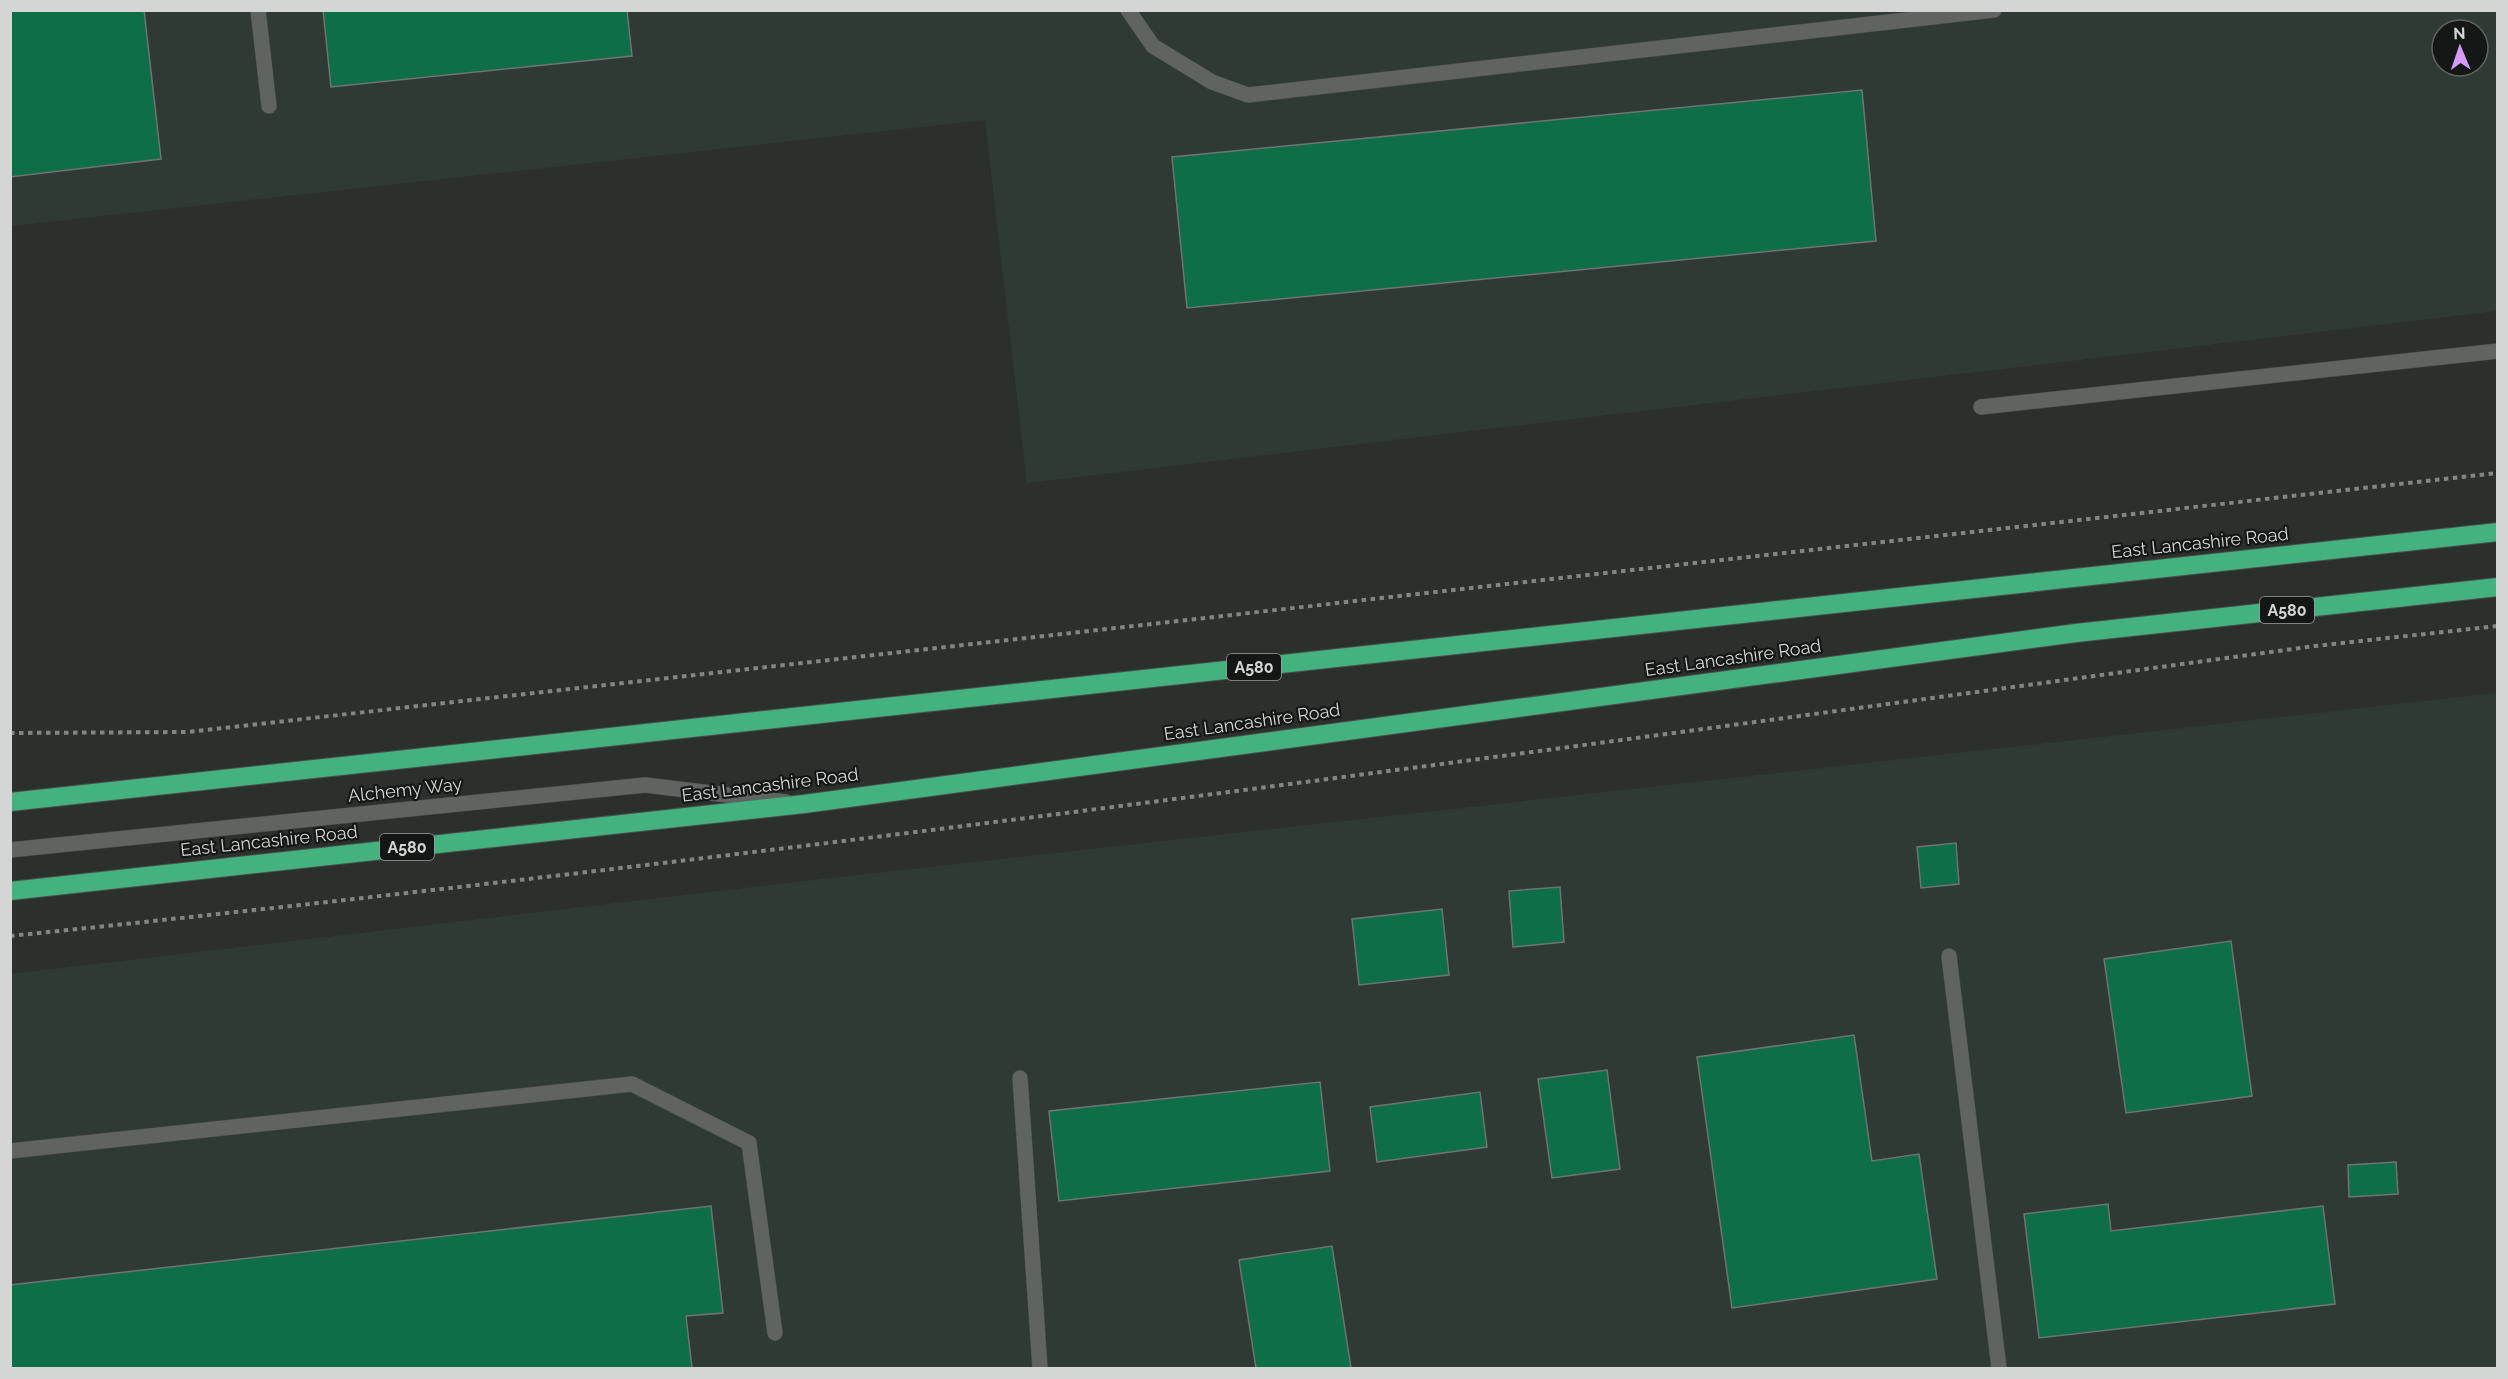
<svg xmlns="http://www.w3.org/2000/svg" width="2508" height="1379" font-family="Raleway,sans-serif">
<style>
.built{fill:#303a34;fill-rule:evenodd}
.building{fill:#0d6e48;stroke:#6f7471;stroke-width:1.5}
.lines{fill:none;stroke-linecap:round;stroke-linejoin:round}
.lane-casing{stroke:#494d4b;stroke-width:16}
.street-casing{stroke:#494d4b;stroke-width:16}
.highway-casing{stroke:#494d4b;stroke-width:20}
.path{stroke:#828583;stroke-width:4;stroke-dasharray:4.5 4.5;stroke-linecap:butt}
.lane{stroke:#5f6461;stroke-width:15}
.street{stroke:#5f6461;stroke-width:15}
.highway{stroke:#43b27f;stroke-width:18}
.labels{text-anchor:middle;stroke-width:4.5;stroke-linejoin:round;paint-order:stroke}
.shield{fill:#151716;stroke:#9a9d9b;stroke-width:1.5}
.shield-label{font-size:16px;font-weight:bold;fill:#d3d6d4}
.street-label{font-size:18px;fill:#d3d6d4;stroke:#151716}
</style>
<rect width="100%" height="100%" fill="#2c302d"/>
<g class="built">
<path d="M10,11H2497V311L1027,483L985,120L11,226ZM2442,30H2478V66H2442Z"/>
<path d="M2497,693V1368H11L10,974L814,880Z"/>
</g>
<g class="building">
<path d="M10,10H144L161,159L10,177Z"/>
<path d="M323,10H627L632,56L331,87Z"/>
<path d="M1862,90L1876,241L1187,308L1172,157Z"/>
<path d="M1956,843L1959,884L1921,888L1917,847Z"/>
<path d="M1560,887L1564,942L1513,947L1509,891Z"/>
<path d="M1442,909L1449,975L1359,985L1352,919Z"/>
<path d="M2231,941L2252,1096L2126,1113L2104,959Z"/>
<path d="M1854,1035L1872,1161L1919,1154L1937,1279L1732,1308L1697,1057Z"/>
<path d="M1607,1070L1620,1169L1552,1178L1538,1079Z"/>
<path d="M1320,1082L1330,1171L1059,1201L1049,1111Z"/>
<path d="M1480,1092L1487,1147L1377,1162L1370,1107Z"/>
<path d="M2396,1162L2398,1194L2349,1197L2348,1165Z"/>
<path d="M2108,1204L2111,1231L2323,1206L2335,1304L2039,1338L2024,1214Z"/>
<path d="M711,1206L723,1313L686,1316L692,1368H10V1285Z"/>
<path d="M1332,1246L1351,1368H1256L1239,1260Z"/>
</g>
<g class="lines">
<defs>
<g id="lane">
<path d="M258,10L269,106"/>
<path d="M1128,10L1153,46L1212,82L1248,95L1994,10"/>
<path d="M1949,956L1999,1368"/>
<path d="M1020,1078L1040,1368"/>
<path d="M10,1151L632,1084L749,1143L775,1333"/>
</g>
<g id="street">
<path d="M1981,407L2498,351"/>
<path d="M10,850L645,785L786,802"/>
</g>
<g id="highway">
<path d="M10,802L2498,532"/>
<path d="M10,891L804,804L2076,633L2498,587"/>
</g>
</defs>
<use href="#lane" class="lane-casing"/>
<use href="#street" class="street-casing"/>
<use href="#highway" class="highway-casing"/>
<g class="path">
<path d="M10,733L187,732L2498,473"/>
<path d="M10,936C781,857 1548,750 2315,646L2498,626"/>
</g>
<use href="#lane" class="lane"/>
<use href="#street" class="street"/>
<use href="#highway" class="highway"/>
</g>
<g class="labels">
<g class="shield">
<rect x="2260" y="597" width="54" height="26" rx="4.5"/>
<rect x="1227" y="654" width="54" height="26" rx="4.5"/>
<rect x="380" y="834" width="54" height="26" rx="4.5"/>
</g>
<g class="shield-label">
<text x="2287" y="616">A580</text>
<text x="1254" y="673">A580</text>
<text x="407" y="853">A580</text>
</g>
<g class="street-label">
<text transform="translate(2200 543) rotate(-6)" y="6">East Lancashire Road</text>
<text transform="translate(1733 658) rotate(-8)" y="6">East Lancashire Road</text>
<text transform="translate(1252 722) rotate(-8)" y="6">East Lancashire Road</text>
<text transform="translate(770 785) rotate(-7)" y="6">East Lancashire Road</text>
<text transform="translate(405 790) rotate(-6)" y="6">Alchemy Way</text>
<text transform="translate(269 841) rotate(-6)" y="6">East Lancashire Road</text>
</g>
</g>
<rect width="2508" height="1379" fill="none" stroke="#d3d6d4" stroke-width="24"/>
<g transform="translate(2460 48) rotate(358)"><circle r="28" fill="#151716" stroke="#616362" stroke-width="1.5"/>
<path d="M0-4.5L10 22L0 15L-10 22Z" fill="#d89af8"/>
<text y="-9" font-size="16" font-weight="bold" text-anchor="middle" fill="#d3d6d4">N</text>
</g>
</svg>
